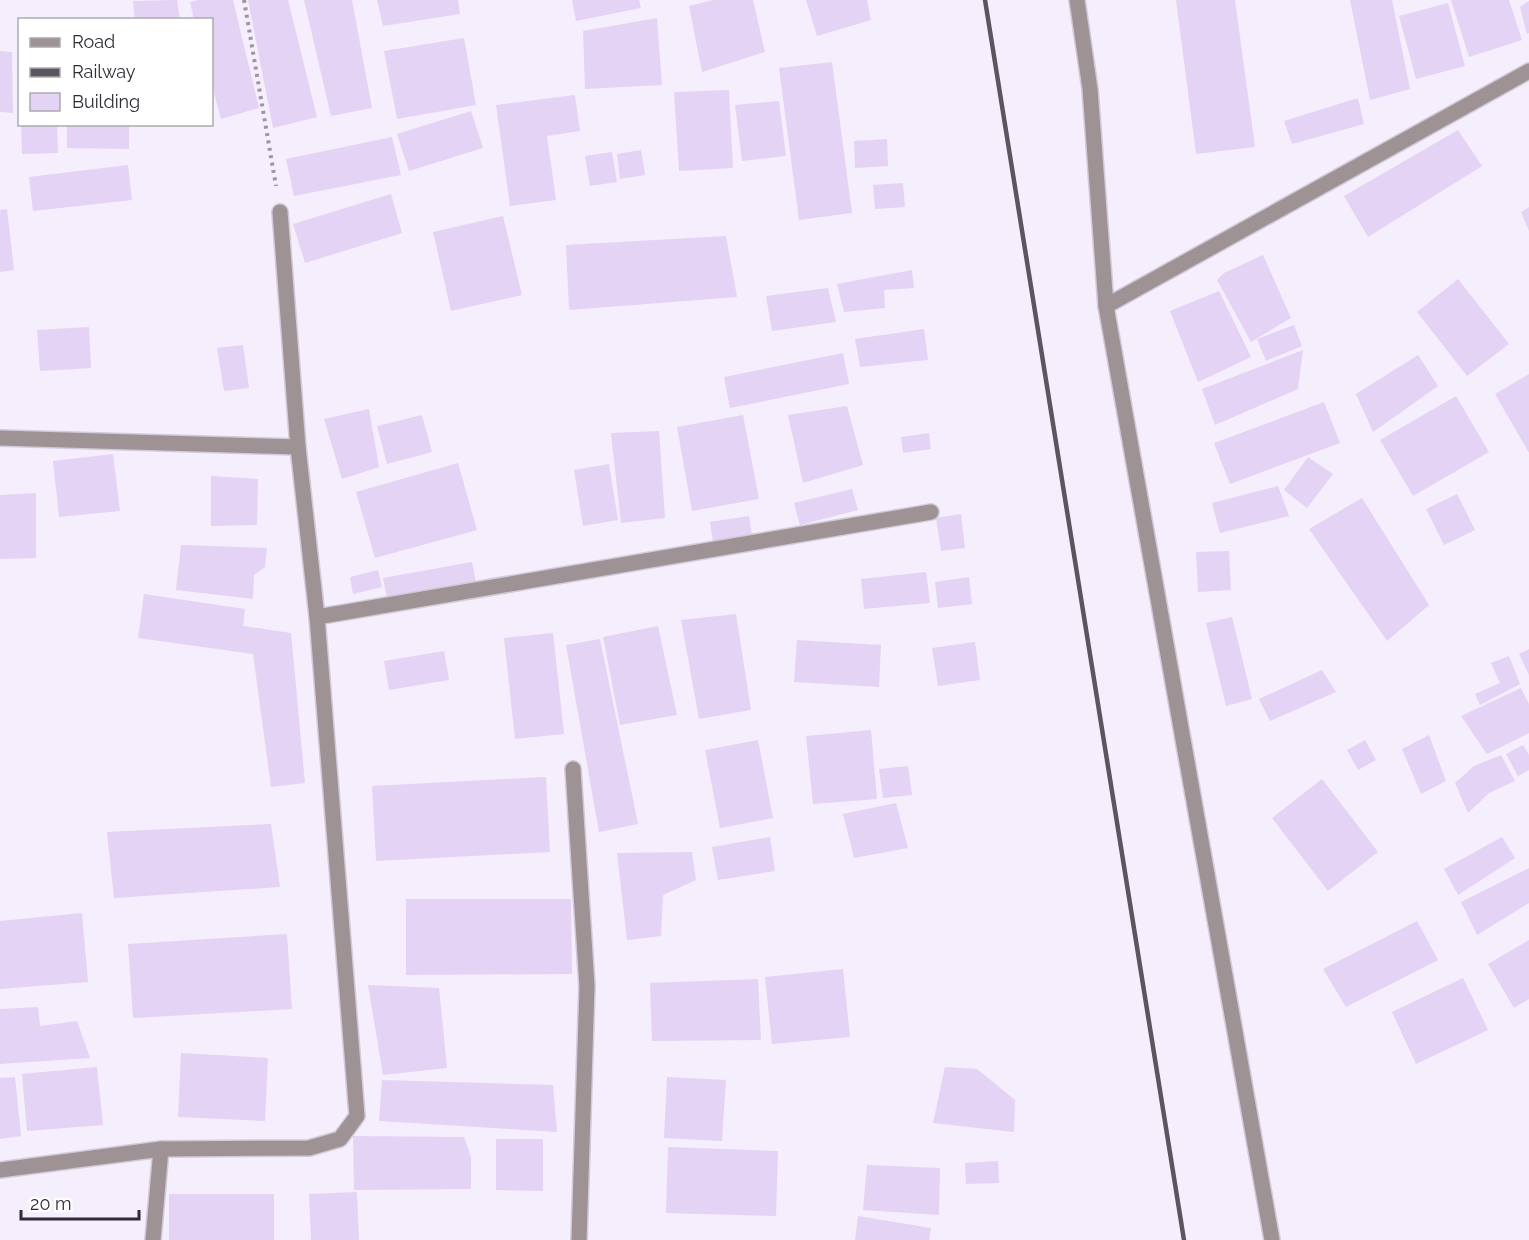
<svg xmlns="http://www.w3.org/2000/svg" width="1529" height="1240" font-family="Raleway,sans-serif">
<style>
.building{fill:#e4d3f4}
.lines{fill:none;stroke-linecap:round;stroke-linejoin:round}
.minor-casing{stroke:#d1cbd8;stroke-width:18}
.path{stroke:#9c96a2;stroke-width:4;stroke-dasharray:3 4.5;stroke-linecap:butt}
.minor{stroke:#9f9294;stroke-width:15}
.rail{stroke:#5a555f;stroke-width:4.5}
</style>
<rect width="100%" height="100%" fill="#f5eefc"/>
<g class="building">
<path d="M177,0L180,20H135L133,1Z"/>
<path d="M199,0H233L259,108L221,119L212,85V20H194L190,2Z"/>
<path d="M248,0H288L317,117L273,128Z"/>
<path d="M304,0H352L372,108L331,116Z"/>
<path d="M377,0H458L460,14L383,26Z"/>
<path d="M572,0H639L641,8L576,21Z"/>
<path d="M713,0H753L765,52L702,72L689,6Z"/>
<path d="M806,0H867L871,20L817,36Z"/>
<path d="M1176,0H1235L1255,147L1196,154Z"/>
<path d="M1350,0H1392L1410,89L1370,100Z"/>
<path d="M1451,0H1509L1522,40L1469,57Z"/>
<path d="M1529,1V33L1527,34L1520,7Z"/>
<path d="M1448,3L1465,66L1416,79L1399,16Z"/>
<path d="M657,18L662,85L585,89L583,31Z"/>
<path d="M464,38L476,105L397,119L384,51Z"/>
<path d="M0,51L12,52L13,113L0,112Z"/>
<path d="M832,62L852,213L799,220L779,68Z"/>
<path d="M729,90L733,168L679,171L674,92Z"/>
<path d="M575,95L580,131L547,136L556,200L510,206L496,105Z"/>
<path d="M1358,98L1364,124L1292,144L1284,121Z"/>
<path d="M779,101L786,156L742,161L735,105Z"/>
<path d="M471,111L483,148L409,171L397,134Z"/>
<path d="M21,124H57L58,153L22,154Z"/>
<path d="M67,124H129V149L67,148Z"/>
<path d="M1458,130L1482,166L1368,237L1344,196Z"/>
<path d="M392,137L401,175L294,196L286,159Z"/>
<path d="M887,139L888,166L855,168L854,141Z"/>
<path d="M641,150L645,175L620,179L617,154Z"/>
<path d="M612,152L617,182L590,186L585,156Z"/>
<path d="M128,165L132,200L33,211L29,177Z"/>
<path d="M903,183L905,207L875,209L873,185Z"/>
<path d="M391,194L402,233L305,263L293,224Z"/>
<path d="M1529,207V231L1521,212Z"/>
<path d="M7,209L14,270L0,272V210Z"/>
<path d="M503,216L522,295L451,311L433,232Z"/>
<path d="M726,236L737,297L569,310L566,245Z"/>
<path d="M1263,255L1291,318L1251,342L1217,280L1224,273Z"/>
<path d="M912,270L914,288L884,290L885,308L844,312L837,284Z"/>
<path d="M1458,279L1509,344L1467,376L1417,312Z"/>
<path d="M828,288L836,322L772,331L766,296Z"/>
<path d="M1219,291L1251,357L1198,382L1170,311Z"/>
<path d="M1294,325L1302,346L1266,361L1257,339Z"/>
<path d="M89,327L91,368L40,371L37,330Z"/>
<path d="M924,329L928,360L860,367L855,339Z"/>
<path d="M243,345L249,388L224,391L217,348Z"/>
<path d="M1303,350L1298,389L1215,425L1202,389Z"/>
<path d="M843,353L849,384L730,408L724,377Z"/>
<path d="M1418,355L1438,386L1373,432L1356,394Z"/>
<path d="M1529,374V453L1495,394Z"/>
<path d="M1456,396L1489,452L1413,496L1380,440Z"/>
<path d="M1324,402L1340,443L1230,484L1214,443Z"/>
<path d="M847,406L863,465L803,483L788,415Z"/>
<path d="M369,409L379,467L342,479L324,419Z"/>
<path d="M422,415L432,452L387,464L377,426Z"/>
<path d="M743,415L759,499L692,511L677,427Z"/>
<path d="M659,431L665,518L621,523L611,433Z"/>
<path d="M929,433L931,449L903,453L901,437Z"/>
<path d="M113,454L120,511L59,517L53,461Z"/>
<path d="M1308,457L1333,474L1307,508L1284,490Z"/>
<path d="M458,463L477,530L375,558L356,492Z"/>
<path d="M609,464L618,520L583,526L574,470Z"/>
<path d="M211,476L258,479L257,525L211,526Z"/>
<path d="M1278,486L1289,516L1220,533L1212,503Z"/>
<path d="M852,489L858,510L800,525L794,503Z"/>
<path d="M36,493V558L0,559V495Z"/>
<path d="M1457,494L1475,530L1444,545L1426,509Z"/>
<path d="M1362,498L1429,605L1387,641L1309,529Z"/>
<path d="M961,514L965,548L941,551L936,518Z"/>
<path d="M749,516L752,536L713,542L710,522Z"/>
<path d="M181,545L267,548L265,567L254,575L253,599L176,590Z"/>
<path d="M1229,551L1231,590L1198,592L1196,552Z"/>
<path d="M472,562L477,587L388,603L383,578Z"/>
<path d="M378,570L382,587L353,594L350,577Z"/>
<path d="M926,572L930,603L864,609L861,579Z"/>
<path d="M969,577L972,604L938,608L935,582Z"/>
<path d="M144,594L245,609L243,626L291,633L305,783L271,787L253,654L138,638Z"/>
<path d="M736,614L751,710L699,719L681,620Z"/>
<path d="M1232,617L1252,699L1226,706L1206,623Z"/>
<path d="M658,626L677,715L620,725L603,637Z"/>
<path d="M553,633L564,734L515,739L504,638Z"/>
<path d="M600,639L638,824L599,832L566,645Z"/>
<path d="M797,640L881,645L879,687L794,682Z"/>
<path d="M975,642L980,680L938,686L932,648Z"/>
<path d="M1529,649V675L1519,654Z"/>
<path d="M444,651L449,680L389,690L384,661Z"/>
<path d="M1509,656L1520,684L1480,705L1475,694L1500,683L1491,663Z"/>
<path d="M1322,670L1336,692L1270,721L1259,699Z"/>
<path d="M1521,688L1529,704V733L1487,754L1461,716Z"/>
<path d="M871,730L877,799L813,804L806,736Z"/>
<path d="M1429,735L1446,781L1421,794L1402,749Z"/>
<path d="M758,740L773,818L720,828L705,750Z"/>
<path d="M1365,740L1376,760L1358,770L1347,750Z"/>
<path d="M1523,745L1529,755V770L1518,776L1506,754Z"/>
<path d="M1501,755L1515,781L1489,793L1468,813L1455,783L1474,766Z"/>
<path d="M908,766L912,795L883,798L879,769Z"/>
<path d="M546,777L550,852L376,861L372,786Z"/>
<path d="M1322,779L1378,852L1328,891L1272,818Z"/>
<path d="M896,803L908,848L854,858L843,814Z"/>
<path d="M271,824L280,887L114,898L107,832Z"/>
<path d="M770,837L775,871L718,880L712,847Z"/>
<path d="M1502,837L1515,858L1458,895L1444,869Z"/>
<path d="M692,852L696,880L663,895L661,936L627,940L617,853Z"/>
<path d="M1529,868V903L1477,935L1461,902Z"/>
<path d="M406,899H571L572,974L406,975Z"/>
<path d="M82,913L88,982L0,989V921Z"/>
<path d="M1417,921L1438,960L1346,1007L1323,969Z"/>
<path d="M287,934L292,1009L133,1018L128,944Z"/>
<path d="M1529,940V999L1514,1008L1488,964Z"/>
<path d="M843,969L850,1037L772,1044L765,977Z"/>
<path d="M1463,978L1488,1030L1416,1064L1392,1012Z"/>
<path d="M758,979L761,1040L652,1041L650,983Z"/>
<path d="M368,985L439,988L447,1068L383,1075Z"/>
<path d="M38,1007L40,1026L77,1021L90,1058L0,1064V1009Z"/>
<path d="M181,1053L268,1058L265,1121L178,1117Z"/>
<path d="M97,1067L103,1125L27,1131L22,1074Z"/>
<path d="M945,1067L977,1069L1015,1100L1014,1132L933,1123Z"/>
<path d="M15,1077L21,1136L0,1139V1078Z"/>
<path d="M667,1077L726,1080L722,1141L664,1138Z"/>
<path d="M382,1080L553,1085L557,1132L379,1121Z"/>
<path d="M353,1136L464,1137L471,1157V1189L354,1190Z"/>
<path d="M496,1139H543V1191L496,1190Z"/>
<path d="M668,1147L778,1151L776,1216L666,1213Z"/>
<path d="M998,1161L999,1183L966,1184L965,1163Z"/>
<path d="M867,1165L940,1168L939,1215L863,1210Z"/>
<path d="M357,1192L359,1240H311L309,1194Z"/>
<rect x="169" y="1194" width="105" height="46"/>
<path d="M858,1216L931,1228L929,1240H855Z"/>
</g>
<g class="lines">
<defs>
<g id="minor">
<path d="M1077,0L1090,89L1106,306L1272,1240"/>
<path d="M1106,306L1529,71"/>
<path d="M0,438L298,447"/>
<path d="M317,617L931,512"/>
<path d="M573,769L587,986L579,1240"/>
<path d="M0,1170L161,1149L309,1148L340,1139L357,1116L317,617L298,447L280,212"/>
<path d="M153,1240L161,1149"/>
</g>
</defs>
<use href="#minor" class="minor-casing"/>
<path class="path" d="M244,0L276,186"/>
<use href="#minor" class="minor"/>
<path class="rail" d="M985,0L1184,1240"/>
</g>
<rect x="18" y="18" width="195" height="108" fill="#ffffff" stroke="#acaaae" stroke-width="1.5"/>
<rect x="30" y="38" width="30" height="9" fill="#9f9294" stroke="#acaaae" stroke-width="1.5"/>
<text x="72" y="48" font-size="18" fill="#2f2b34">Road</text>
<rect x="30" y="68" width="30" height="9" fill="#5a555f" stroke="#acaaae" stroke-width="1.5"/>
<text x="72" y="78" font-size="18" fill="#2f2b34">Railway</text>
<rect x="30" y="93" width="30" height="18" fill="#e4d3f4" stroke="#acaaae" stroke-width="1.5"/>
<text x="72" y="108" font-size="18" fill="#2f2b34">Building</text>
<path d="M21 1210v9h118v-9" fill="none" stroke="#2f2b34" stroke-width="3"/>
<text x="30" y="1210" font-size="18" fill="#2f2b34" stroke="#ffffff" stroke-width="4.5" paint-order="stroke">20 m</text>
</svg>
